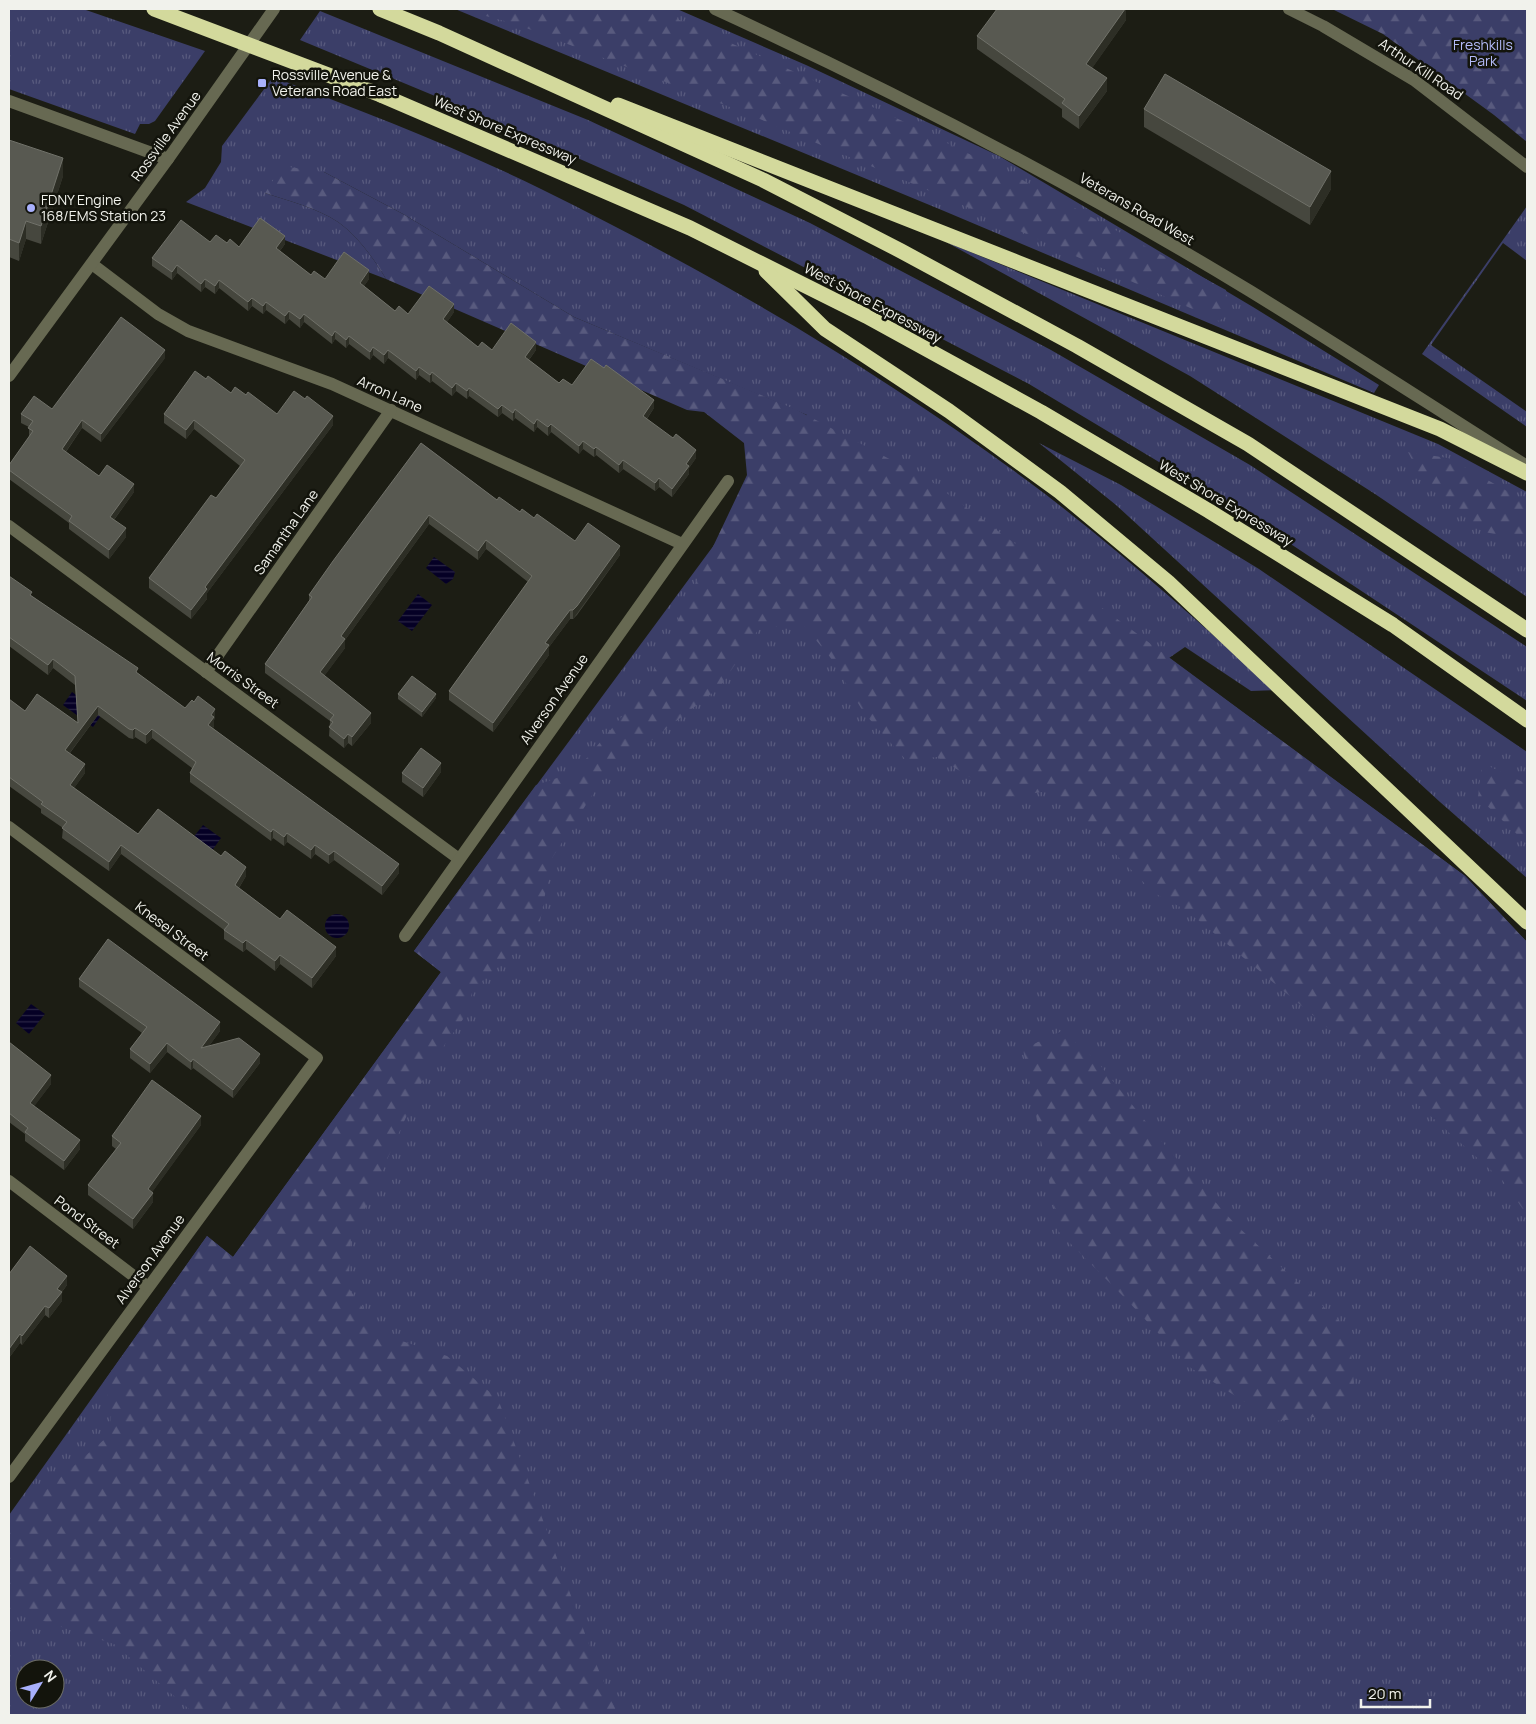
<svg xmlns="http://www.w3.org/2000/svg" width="1536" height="1724" font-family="Manrope,sans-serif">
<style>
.grass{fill:url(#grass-tufts);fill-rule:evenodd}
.forest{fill:url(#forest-firs)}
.water{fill:url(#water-rules)}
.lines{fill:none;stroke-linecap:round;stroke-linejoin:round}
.minor{stroke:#676952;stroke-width:12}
.highway{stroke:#d3d99c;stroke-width:15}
.highway-bridge{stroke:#d3d99c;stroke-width:15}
.wall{fill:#46473e}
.shaded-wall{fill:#2d2e25}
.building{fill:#585951;stroke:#707169}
.poi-dot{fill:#a8b0fc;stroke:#13140c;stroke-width:2}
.labels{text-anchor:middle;stroke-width:5;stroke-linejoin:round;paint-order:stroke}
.park-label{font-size:14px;fill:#b4bbf9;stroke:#13140c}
.street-label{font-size:14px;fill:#f1f2ec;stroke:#13140c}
.poi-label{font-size:14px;fill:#f1f2ec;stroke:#13140c;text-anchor:start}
</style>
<defs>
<pattern id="grass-tufts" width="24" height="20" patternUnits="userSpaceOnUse" patternTransform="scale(1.25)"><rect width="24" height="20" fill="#3b3e68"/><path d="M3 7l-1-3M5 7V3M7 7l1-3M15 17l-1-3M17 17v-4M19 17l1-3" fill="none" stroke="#585a7e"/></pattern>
<pattern id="forest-firs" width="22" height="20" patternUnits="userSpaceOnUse" patternTransform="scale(1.25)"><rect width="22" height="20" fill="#3b3e68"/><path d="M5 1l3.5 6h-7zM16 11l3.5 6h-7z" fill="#585a7e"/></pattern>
<pattern id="water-rules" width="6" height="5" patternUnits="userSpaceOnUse" patternTransform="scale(1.25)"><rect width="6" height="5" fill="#050025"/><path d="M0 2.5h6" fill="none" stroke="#2a2645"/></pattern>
</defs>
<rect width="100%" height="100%" fill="#1c1d14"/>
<g class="grass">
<path d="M9,9H83L205,51L155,121L149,124H140L135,134L9,89Z"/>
<path d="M455,9H677L806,65L999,156L1253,307L1379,385L1374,393L944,211Z"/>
<path d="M320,11L588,120L810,223L1051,350L1250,465L1527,647V701L1244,513L1029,384L684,205L476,113L300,40Z"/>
<path d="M273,77C362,111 456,147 541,189C711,273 873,367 1025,479C1113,544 1194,618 1275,690L1251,691L1185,647L1169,658L1465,876L1527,942V1715H9V1515L207,1236L233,1257L441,972L414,951L717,541L807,415L574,317L403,214L324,172L265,193C289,201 317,208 338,222C358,236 374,259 386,279L186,202L205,188L221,162L222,146ZM25,1669H55V1699H25Z"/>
<path d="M1527,206V261L1503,243L1431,345L1527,412V427L1422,354Z"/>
<path d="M946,242L1438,444L1527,492V597L1375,494L1190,376Z"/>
<path d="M1039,443L1121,485L1259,569L1527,752V878L1440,802L1116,505Z"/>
</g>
<g class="forest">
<path d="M460,9H655L888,114L1034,186L1226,290L1230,313L1219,321L958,203L748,114L516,24Z"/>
<path d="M1332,9H1527V142L1494,115L1383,34Z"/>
<path d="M282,166L324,172L403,214L574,317L797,410L929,480L1465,876L1527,942V1215L1503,1181L1385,1075L1186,910L1154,893L1083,821L1048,791L1004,798L937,757L906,760L864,713L830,657L801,622L758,630L720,687L603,778L552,858L538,932L473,989L466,1015L428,1068L351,1240L348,1287L381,1334L447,1356L498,1399L597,1666L618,1715H196L114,1644L9,1610V1522L106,1438C115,1416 111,1404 103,1383L207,1236L233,1257L441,972L414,951L536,785L575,772L624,714L653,673L747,475L744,443L704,412L687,410L386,279C374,259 358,236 338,222C317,208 289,201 265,193Z"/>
<path d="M1408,452L1448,458L1527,502V541L1485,532L1424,483Z"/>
<path d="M1482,763L1527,784V844L1478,797Z"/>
<path d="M1062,1031L1095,1059L1168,1149L1235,1224L1340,1322L1351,1352L1354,1385L1335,1415L1275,1421L1191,1368L1125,1298L1059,1232L1023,1049Z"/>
</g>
<g class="water">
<path d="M434,557L455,572L453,579L446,584L426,568Z"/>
<path d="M418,594L432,605L412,631L398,621Z"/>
<path d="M72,692L102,714L93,727L63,705Z"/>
<path d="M203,825L221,838L211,852L192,839Z"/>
<circle cx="337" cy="926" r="12"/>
<path d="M31,1004L45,1014L29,1034L16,1023Z"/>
</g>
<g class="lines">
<g class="minor">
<path d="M715,9C898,93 1077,186 1250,291C1343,348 1435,408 1527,466"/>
<path d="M1289,9L1323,26L1414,80L1527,167"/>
<path d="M9,101L168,159"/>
<path d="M92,264L158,314L188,331L332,384L682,544"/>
<path d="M9,376L168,159L274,9"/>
<path d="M9,526L459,859"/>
<path d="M206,672L391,410"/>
<path d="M9,827L317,1058L9,1477"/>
<path d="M405,936L728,481"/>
<path d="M9,1181L148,1287"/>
</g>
<g class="highway">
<path d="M380,9L439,33L763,180L901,251L1077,346L1248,444L1527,630"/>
<path d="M381,95L690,228L866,316L1041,412L1209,511L1393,625L1527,720"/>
<path d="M618,105L1440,429L1527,473"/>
<path d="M766,271L825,329L949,411L1060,492L1168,582L1527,922"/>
</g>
<path class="highway-bridge" d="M154,9L381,95"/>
</g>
<g class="wall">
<path d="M1126,9V20L1092,68L1107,91L1079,129L1062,117V109L977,49V36Z"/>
<path d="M1144,109L1331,189L1310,225L1144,127Z"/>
<path d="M9,140L63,176L41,244L26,239L19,261L9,257Z"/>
<path d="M210,242L227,243L239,247L285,244L280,251L311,275L325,279H369L364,286L395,311L408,314L454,312L447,322L478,347L492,350H536L529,360L559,383L572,385L654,408L647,419L696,458L689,468V474L672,497L659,487L655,491L623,469L619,473L596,455L594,457L583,449L579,454L551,432L548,436L537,427L534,432L515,418L513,421L502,413L498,417L469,396L467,399L456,391L452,396L432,381L430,383L419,375L416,380L388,358L384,364L373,355L370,360L349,344L346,348L335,339L332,344L304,322L300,328L289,319L285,324L266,310L263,314L252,306L248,311L219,288L215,294L205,287L201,292L177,273L172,280L152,266V258Z"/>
<path d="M165,358L101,442L82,428L66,452L99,476L134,492L114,520L126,537L109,559L69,529V523L9,479V465L29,437V427L21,423V414L52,409Z"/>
<path d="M206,379L231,393L246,395L277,414L333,425L207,593V599L191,619L149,588V578L216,498L240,466L194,429L186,439L164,423V414Z"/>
<path d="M421,443L497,500L520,512L534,518L575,541L620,555L577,615L573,619H570L549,647V655L493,732L449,700V691L528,582L486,549L478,560L429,524L345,640V648L324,676L371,723L352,746L348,743L344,748L329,736L330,721L265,673V664L309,601V595Z"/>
<path d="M9,576L32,596L185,708L215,718L214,720V726L213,728L399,873L382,895L334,860L329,864L315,854L311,859L287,842L284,846L273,838L271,841L190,782V773L192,768L152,738L146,744L135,737L133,739L129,738L98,715L70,753L85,773L74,788L138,834L246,876L239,888L280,919L336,956L312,988L280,964L275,971L246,949L243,952L224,939V930L121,854L109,871L62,838L63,828L41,813V809L9,786V699L25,711L78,723L75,685L53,668L48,675L9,646Z"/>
<path d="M398,694L436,698L422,717L398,699Z"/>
<path d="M441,772L423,797L402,782V773Z"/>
<path d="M79,979L220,1031L209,1046L260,1063L233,1098L193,1068L191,1070L167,1052L150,1073L130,1058V1049L142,1033L79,987Z"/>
<path d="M9,1042L51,1084L34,1106L80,1149L64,1170L25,1141V1134L9,1122Z"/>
<path d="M201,1125L152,1192L153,1202L133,1229L88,1195V1185L116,1149L112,1146V1136Z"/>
<path d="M9,1274L67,1285L62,1292V1301L49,1318L45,1315L22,1345L20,1343L9,1358Z"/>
</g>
<g class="shaded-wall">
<path d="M1125,9H1126V20L1086,77V64Z"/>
<path d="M1107,78V91L1079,129V116Z"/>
<path d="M63,158V176L41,244V226Z"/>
<path d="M1331,171V189L1310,225V207Z"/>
<path d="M26,221V239L19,261V243Z"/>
<path d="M285,236V244L276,256V248Z"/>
<path d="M177,265V273L172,280V272Z"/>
<path d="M369,270V279L360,292V283Z"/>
<path d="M205,279V287L201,292V284Z"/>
<path d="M219,280V288L215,294V286Z"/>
<path d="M252,298V306L248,311V302Z"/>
<path d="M266,302V310L263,314V306Z"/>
<path d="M454,304V312L443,328V319Z"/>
<path d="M289,311V319L285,324V316Z"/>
<path d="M304,314V322L300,328V319Z"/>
<path d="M335,331V339L332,344V336Z"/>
<path d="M349,336V344L346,348V340Z"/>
<path d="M536,342V350L525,365V357Z"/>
<path d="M373,347V355L370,360V352Z"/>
<path d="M165,350V358L101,442V434Z"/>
<path d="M388,350V358L384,364V355Z"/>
<path d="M419,367V375L416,380V371Z"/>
<path d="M432,372V381L430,383V375Z"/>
<path d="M456,383V391L452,396V388Z"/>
<path d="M469,388V396L467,399V391Z"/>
<path d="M654,400V408L643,424V416Z"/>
<path d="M502,405V413L498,417V409Z"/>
<path d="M515,409V418L513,421V413Z"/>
<path d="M333,416V425L207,593V599L191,619V610L205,587Z"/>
<path d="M537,419V427L534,432V424Z"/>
<path d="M82,420V428L62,457V449Z"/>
<path d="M194,420V429L186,439V430Z"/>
<path d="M551,424V432L548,436V427Z"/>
<path d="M583,441V449L579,454V446Z"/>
<path d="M596,447V455L594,457V449Z"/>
<path d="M696,450V458L689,468V474L672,497V489L686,464Z"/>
<path d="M623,460V469L619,473V465Z"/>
<path d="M659,478V487L655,491V483Z"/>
<path d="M134,484V492L110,525V517Z"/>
<path d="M429,515V524L345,640V648L320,682V672L341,636Z"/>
<path d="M126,528V537L109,559V550Z"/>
<path d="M486,540V549L478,560V551Z"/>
<path d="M620,546V555L573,619V610Z"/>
<path d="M570,610V619L549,647V655L493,732V723L545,643Z"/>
<path d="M53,659V668L48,675V665Z"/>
<path d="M436,694V698L422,717V712Z"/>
<path d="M98,706V715L65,759V750Z"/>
<path d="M215,709V718L214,720V726L208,734V725L211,715Z"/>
<path d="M371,713V723L352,746V737Z"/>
<path d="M135,728V737L133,739V730Z"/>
<path d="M152,729V738L146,744V735Z"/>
<path d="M348,734V743L344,748V739Z"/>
<path d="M441,763V772L423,797V788Z"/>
<path d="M85,764V773L70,794V785Z"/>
<path d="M273,829V838L271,841V832Z"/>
<path d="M287,833V842L284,846V837Z"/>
<path d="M121,845V854L109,871V862Z"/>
<path d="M315,845V854L311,859V850Z"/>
<path d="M334,851V860L329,864V855Z"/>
<path d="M399,864V873L382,895V886Z"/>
<path d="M246,867V876L235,894V885Z"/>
<path d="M246,940V949L243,952V943Z"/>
<path d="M336,947V956L312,988V978Z"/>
<path d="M280,955V964L275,971V961Z"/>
<path d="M220,1022V1031L201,1057V1048Z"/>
<path d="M167,1043V1052L150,1073V1064Z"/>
<path d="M260,1054V1063L233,1098V1090Z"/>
<path d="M193,1059V1068L191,1070V1062Z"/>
<path d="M51,1075V1084L30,1112V1103Z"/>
<path d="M201,1116V1125L148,1198V1189Z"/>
<path d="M80,1140V1149L64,1170V1161Z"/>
<path d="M153,1193V1202L133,1229V1219Z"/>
<path d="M67,1276V1285L57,1298V1289Z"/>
<path d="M62,1292V1301L49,1318V1308Z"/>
<path d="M45,1306V1315L22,1345V1336Z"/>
<path d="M20,1334V1343L9,1358V1349Z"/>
</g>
<g class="building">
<path d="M997,9H1125L1086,64L1107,78L1079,116L1062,103L1065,99L977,36Z"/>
<path d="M1165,74L1331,171L1310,207L1144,109Z"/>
<path d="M9,140L63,158L41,226L26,221L19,243L9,239Z"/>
<path d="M260,218L285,236L276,248L311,275L314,271L325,279L344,252L369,270L360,283L395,311L399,306L408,314L429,286L454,304L443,319L478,347L482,342L492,350L511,323L536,342L525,357L559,383L563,379L572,385L591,359L604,368L606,365L654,400L643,416L673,438L676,434L696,450L686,464L689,466L672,489L659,478L655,483L623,460L619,465L596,447L594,449L583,441L579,446L551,424L548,427L537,419L534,424L515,409L513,413L502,405L498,409L469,388L467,391L456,383L452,388L432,372L430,375L419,367L416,371L388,350L384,355L373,347L370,352L349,336L346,340L335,331L332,336L304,314L300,319L289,311L285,316L266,302L263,306L252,298L248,302L219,280L215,286L205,279L201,284L177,265L172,272L152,258L181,220L210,242L216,235L227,243L230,239L239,247Z"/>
<path d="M121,317L165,350L101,434L82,420L62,449L99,476L107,465L134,484L110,517L126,528L109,550L69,521L72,516L9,470V465L33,431L28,428L33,421L21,414L34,396L52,409Z"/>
<path d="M195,371L206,379L208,376L231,393L235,387L246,395L248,392L277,414L294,391L305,399L307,396L333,416L205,587L207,589L191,610L149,578L211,495L216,498L245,460L194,420L186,430L164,414Z"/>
<path d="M421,443L497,500L499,497L520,512L522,509L534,518L537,514L575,541L588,523L620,546L577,606L573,610H570L545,643L549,645L493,723L449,691L532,576L486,540L478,551L429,515L341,636L345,639L320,672L371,713L352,737L348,734L344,739L329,727L333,722L330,720L334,715L265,664L312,597L309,595L333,561Z"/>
<path d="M9,576L32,592L30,595L138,668L136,672L185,708L192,700L194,702L198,696L215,709L211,715L214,717L208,725L399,864L382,886L334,851L329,855L315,845L311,850L287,833L284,837L273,829L271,832L190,773L196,762L152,729L146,735L135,728L133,730L129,729L98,706L65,750L85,764L70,785L138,834L158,809L221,856L225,851L246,867L235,885L280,919L287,910L336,947L312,978L280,955L275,961L246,940L243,943L224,930L229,924L121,845L109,862L62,828L67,822L41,804L43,802L9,777V699L25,711L37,694L78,723L75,676L53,659L48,665L9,637Z"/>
<path d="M412,676L436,694L422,712L398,694Z"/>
<path d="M421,748L441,763L423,788L402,773Z"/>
<path d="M108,939L220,1022L201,1048L239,1038L260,1054L233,1090L193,1059L191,1062L167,1043L150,1064L130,1049L147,1027L79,979Z"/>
<path d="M9,1042L51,1075L30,1103L80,1140L64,1161L25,1132L28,1128L9,1113Z"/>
<path d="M152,1080L201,1116L148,1189L153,1193L133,1219L88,1185L121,1143L112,1136Z"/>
<path d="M30,1246L67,1276L57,1289L62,1292L49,1308L45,1306L22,1336L20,1334L9,1349V1274Z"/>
</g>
<g class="poi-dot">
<rect x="257" y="78" width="10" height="10" rx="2.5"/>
<circle cx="31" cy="208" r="5"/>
</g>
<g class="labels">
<g class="park-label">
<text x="1483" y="50">Freshkills<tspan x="1483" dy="16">Park</tspan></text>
</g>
<g class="street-label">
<text transform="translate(1421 69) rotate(34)" y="5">Arthur Kill Road</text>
<text transform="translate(505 130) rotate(23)" y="5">West Shore Expressway</text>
<text transform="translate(166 136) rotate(-54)" y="5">Rossville Avenue</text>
<text transform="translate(1137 209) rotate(30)" y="5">Veterans Road West</text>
<text transform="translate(873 303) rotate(28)" y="5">West Shore Expressway</text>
<text transform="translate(390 394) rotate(24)" y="5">Arron Lane</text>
<text transform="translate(1226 503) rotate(31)" y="5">West Shore Expressway</text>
<text transform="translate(286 532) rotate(-55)" y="5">Samantha Lane</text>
<text transform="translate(243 680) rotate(36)" y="5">Morris Street</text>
<text transform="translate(554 699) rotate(-55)" y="5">Alverson Avenue</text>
<text transform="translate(172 931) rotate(37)" y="5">Knesel Street</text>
<text transform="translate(87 1222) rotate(37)" y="5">Pond Street</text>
<text transform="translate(150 1259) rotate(-54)" y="5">Alverson Avenue</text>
</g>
<g class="poi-label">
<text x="272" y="80">Rossville Avenue &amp;<tspan x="272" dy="16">Veterans Road East</tspan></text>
<text x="41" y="205">FDNY Engine<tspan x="41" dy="16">168/EMS Station 23</tspan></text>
</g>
</g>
<rect width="1536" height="1724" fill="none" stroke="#f1f2ec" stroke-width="20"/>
<g transform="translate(40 1684) rotate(53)"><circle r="24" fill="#13140c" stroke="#6c6d66"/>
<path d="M0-4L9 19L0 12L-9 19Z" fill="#a8b0fc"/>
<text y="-8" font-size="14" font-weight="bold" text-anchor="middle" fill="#f1f2ec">N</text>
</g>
<path d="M1361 1699v8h69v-8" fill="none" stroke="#f1f2ec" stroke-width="2.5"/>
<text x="1368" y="1699" font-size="15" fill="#f1f2ec" stroke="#13140c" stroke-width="4" paint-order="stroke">20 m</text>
</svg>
